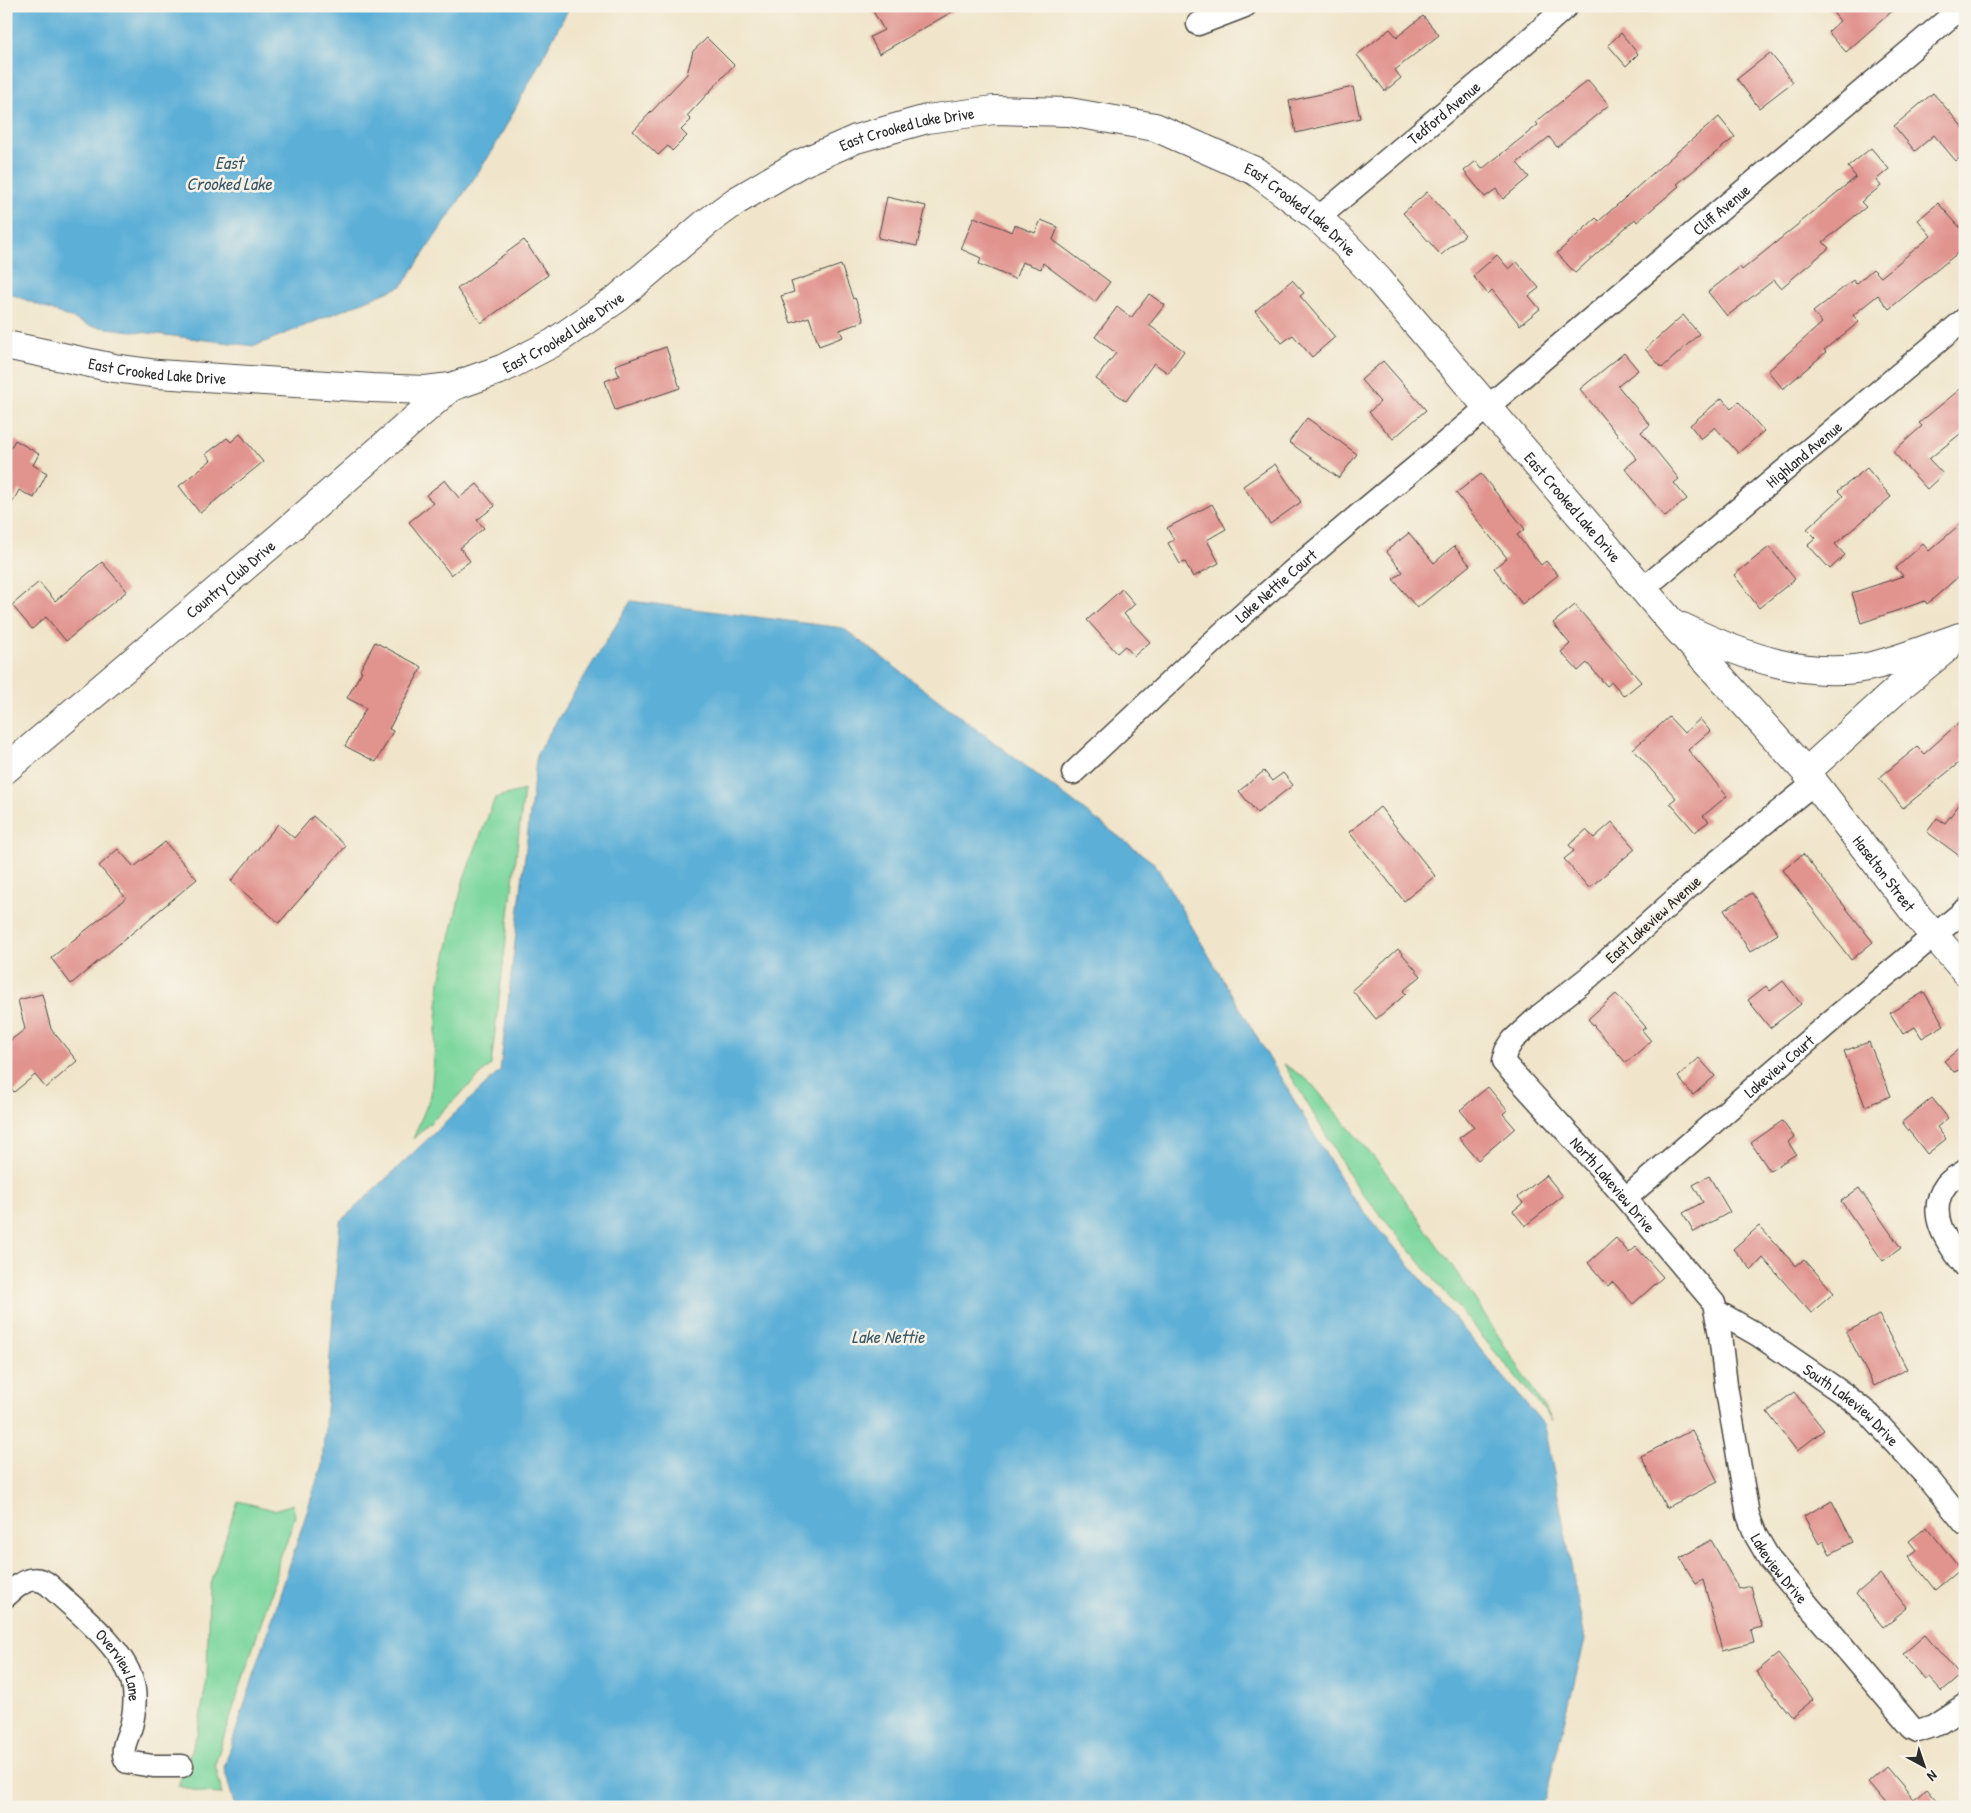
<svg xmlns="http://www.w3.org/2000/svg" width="1971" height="1813" font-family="'Patrick Hand',sans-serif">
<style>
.green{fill:#7dd79e;stroke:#548164}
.water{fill:#5cafd7;stroke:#446d81}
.building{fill:#e1938e}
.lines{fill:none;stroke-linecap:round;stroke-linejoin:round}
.minor-casing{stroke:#494743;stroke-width:25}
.tertiary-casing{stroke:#494743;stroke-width:30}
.minor{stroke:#fff;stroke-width:22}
.tertiary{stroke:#fff;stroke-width:28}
.labels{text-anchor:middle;stroke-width:5;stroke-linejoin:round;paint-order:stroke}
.street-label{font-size:16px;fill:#2b2b2b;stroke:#f7f3e8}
.water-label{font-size:18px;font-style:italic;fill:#3c5967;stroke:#f7f3e8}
</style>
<rect width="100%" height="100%" fill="#f7f3e8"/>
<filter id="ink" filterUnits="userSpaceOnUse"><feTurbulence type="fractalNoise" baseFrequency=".02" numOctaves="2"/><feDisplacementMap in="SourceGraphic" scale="10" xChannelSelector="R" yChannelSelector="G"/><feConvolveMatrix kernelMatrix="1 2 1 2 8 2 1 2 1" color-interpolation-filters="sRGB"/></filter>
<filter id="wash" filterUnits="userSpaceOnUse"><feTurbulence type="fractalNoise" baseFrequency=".0096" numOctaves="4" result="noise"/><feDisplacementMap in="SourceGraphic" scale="20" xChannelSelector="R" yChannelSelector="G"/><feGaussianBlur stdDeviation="1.12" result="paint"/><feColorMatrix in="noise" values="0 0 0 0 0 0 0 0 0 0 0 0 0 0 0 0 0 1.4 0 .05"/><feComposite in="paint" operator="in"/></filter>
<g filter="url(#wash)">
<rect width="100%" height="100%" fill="#f0e5ca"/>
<g class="green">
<path d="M524,790L491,1065L413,1139L431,1095L440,981L464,878L495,798Z"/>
<path d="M1284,1064L1310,1082L1381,1166L1467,1287L1553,1421L1356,1186Z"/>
<path d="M238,1501L274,1510L293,1504L295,1516L285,1547L279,1557L277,1574L215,1764L222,1794L204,1793L178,1786L198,1731L207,1678L209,1587Z"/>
</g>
<g class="water">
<path d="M6,6H570L493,150L402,286L255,346L91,326L6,292Z"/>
<path d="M631,601L843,628L1155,864L1348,1192L1545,1426L1585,1640L1545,1798L1537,1807H235L224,1768L322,1465L340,1222L500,1071L537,753Z"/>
</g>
<g id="blocks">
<g class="building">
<path d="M870,6H962L879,54L870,37L884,30Z"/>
<path d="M1828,6H1898L1846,52L1828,32L1840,21Z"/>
<path d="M1423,16L1439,35L1395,70L1401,78L1385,91L1357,55L1390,29L1397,37Z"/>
<path d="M1621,33L1638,54L1626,66L1608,45Z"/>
<path d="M707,38L734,65L687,116L691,120L681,130L687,136L672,151L668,146L658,155L633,131L687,74L693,51Z"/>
<path d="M1770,53L1793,82L1759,108L1737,79Z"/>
<path d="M1588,80L1609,105L1557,147L1549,137L1517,163L1529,177L1503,199L1496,189L1485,197L1464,171L1476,161L1482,169L1538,125L1536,122Z"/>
<path d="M1353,87L1360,118L1296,133L1289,101Z"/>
<path d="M1933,93L1965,130V153L1956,161L1934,135L1915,151L1894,126Z"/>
<path d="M1719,117L1735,137L1677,184L1679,186L1637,222L1635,219L1575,273L1557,253L1596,218L1599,221L1677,152Z"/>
<path d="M1871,148L1889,169L1876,180L1881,186L1861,202L1866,207L1823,242L1829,248L1781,288L1774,280L1727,316L1708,292L1740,267L1742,270L1856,177L1848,167Z"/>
<path d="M1427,192L1465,235L1441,255L1403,213Z"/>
<path d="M887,197L926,206L917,246L878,238Z"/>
<path d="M1938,203L1965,233V247L1889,309L1878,295L1853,315L1859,322L1824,350L1826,352L1783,389L1768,371L1822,323L1813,312L1853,280L1856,284L1873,269L1881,277L1931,236L1918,220Z"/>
<path d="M974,217L1012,232L1015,225L1035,233L1041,220L1058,227L1053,240L1110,282L1095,302L1043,263L1041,269L1022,262L1015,279L979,264L981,258L961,249Z"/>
<path d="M524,240L548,275L481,323L457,289Z"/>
<path d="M1497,255L1509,269L1517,262L1539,288L1529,296L1540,309L1520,325L1492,290L1488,294L1473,276Z"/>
<path d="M841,265L853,299L855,298L864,321L840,330L843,337L819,346L809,317L791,323L781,296L794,292L791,282Z"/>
<path d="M1292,280L1304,293L1300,296L1335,337L1312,357L1293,335L1282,343L1255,311Z"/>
<path d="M1149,294L1165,305L1149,325L1184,351L1168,373L1154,363L1126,401L1096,379L1116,353L1095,337L1117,307L1131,318Z"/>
<path d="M1683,315L1699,334L1662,368L1645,349Z"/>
<path d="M666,347L680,388L615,410L605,381L619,376L615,365Z"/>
<path d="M1624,353L1638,370L1618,386L1650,425L1641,432L1679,479L1674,483L1687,499L1665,517L1625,468L1637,459L1580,389Z"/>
<path d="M1383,361L1426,410L1393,439L1369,412L1380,402L1361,380Z"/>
<path d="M1965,385V430L1929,459L1943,474L1927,489L1893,452L1922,426L1919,423Z"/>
<path d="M1722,398L1731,409L1739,402L1764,431L1738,453L1715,427L1701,439L1690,425Z"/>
<path d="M1307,418L1357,454L1339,478L1289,442Z"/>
<path d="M240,434L263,462L200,513L179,486L211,460L206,454L227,438L231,442Z"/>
<path d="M15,440L39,454L33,465L47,473L34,498L19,490L6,515V456Z"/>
<path d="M1275,464L1301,502L1270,524L1243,486Z"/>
<path d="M1867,468L1891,497L1835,544L1845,555L1830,569L1808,545L1816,538L1807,529L1843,496L1838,491Z"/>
<path d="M1481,474L1525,529L1517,535L1541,565L1546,561L1558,575L1522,604L1494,568L1507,558L1456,493Z"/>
<path d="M445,480L459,498L477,484L495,506L477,520L484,528L460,548L470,561L451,575L409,522L433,503L426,495Z"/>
<path d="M1212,504L1226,529L1207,540L1219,563L1193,577L1185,562L1180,564L1168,543L1174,540L1167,528Z"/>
<path d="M1965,520V571L1927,604L1925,601L1861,623L1852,593L1903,576L1896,568L1923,544L1929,551Z"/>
<path d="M1409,533L1434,563L1454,546L1470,565L1417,608L1393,579L1403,572L1386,551Z"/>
<path d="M1769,547L1795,579L1759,608L1734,575Z"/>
<path d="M102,562L127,591L66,641L46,617L32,629L12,605L39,582L55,601Z"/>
<path d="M1122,589L1135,604L1124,614L1150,642L1134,656L1125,646L1117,653L1087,620Z"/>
<path d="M1575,605L1641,682L1624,696L1612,682L1607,686L1587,663L1578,671L1561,652L1570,644L1553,623Z"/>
<path d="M375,642L422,667L389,729L393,731L376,762L345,746L366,708L347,698L362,671L360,670Z"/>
<path d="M1669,717L1684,733L1700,719L1710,731L1688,750L1727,796L1703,816L1709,821L1695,832L1670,803L1676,798L1633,749Z"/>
<path d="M1965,717V758L1903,808L1879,778L1917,747L1924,754Z"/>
<path d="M1264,771L1272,781L1283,773L1293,785L1257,813L1239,791Z"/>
<path d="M1965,797V860L1927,832L1937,818L1945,823Z"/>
<path d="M1380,807L1435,876L1404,901L1349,832Z"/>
<path d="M313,816L346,846L279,923L231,881L278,824L294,838Z"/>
<path d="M1612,822L1635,849L1589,888L1564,859L1574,851L1569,845L1586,830L1594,838Z"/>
<path d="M165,842L197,879L71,984L51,958L126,898L99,866L118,849L134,867Z"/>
<path d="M1803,854L1873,942L1851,960L1783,870Z"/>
<path d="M1752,893L1778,934L1750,952L1724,910Z"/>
<path d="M1398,949L1421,976L1403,991L1406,994L1376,1019L1352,990Z"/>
<path d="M1783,981L1801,1004L1770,1028L1748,1000L1766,986L1770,991Z"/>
<path d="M1924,992L1944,1025L1922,1038L1915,1027L1903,1034L1890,1013Z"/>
<path d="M42,994L51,1029L77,1061L46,1088L35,1075L14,1092L6,1083V1044L25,1029L18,1000Z"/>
<path d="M1616,994L1646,1027L1642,1030L1651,1041L1626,1063L1588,1019Z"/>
<path d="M1869,1042L1891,1096L1865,1106L1844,1051Z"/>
<path d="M1965,1044V1068L1954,1072L1944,1061Z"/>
<path d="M1699,1058L1715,1076L1693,1095L1678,1077Z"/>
<path d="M1488,1087L1507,1110L1503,1114L1515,1128L1478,1160L1459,1138L1474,1127L1460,1110Z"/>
<path d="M1932,1098L1948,1118L1937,1127L1946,1139L1927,1154L1902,1122Z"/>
<path d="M1782,1121L1794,1137L1788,1142L1796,1154L1770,1171L1751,1143Z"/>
<path d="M1546,1175L1563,1196L1525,1226L1513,1211L1523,1203L1518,1197Z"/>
<path d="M1709,1176L1730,1212L1694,1232L1683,1213L1703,1202L1693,1185Z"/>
<path d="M1859,1188L1901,1248L1883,1261L1841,1201Z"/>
<path d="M1759,1226L1796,1266L1804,1259L1834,1293L1811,1313L1763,1258L1752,1270L1733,1249Z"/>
<path d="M1616,1238L1629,1253L1636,1247L1663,1277L1633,1304L1613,1282L1608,1286L1588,1263Z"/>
<path d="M1879,1315L1907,1369L1874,1386L1846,1332Z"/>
<path d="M1794,1392L1824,1430L1797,1451L1767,1412Z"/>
<path d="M1692,1430L1718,1482L1666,1508L1641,1456Z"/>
<path d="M1832,1501L1853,1542L1830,1554L1823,1541L1819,1544L1804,1516Z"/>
<path d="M1927,1527L1960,1569L1935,1590L1908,1556L1916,1550L1909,1541Z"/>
<path d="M1711,1540L1739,1589L1751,1586L1762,1627L1751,1630L1754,1642L1722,1650L1703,1580L1696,1584L1680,1558Z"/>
<path d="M1880,1574L1907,1608L1883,1627L1856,1594Z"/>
<path d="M1925,1635L1960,1676L1942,1691L1929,1677L1925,1680L1903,1654Z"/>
<path d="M1778,1654L1814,1699L1792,1717L1756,1672Z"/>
<path d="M1886,1766L1914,1799L1926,1788L1942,1807H1889L1868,1782Z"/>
</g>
</g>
</g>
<g filter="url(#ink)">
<use href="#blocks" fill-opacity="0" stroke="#494743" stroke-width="1"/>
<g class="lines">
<defs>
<g id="minor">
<path d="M1198,24L1245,6"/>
<path id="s1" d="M1318,218L1497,68L1567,6"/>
<path id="s2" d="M1643,589L1965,319"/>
<path id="s3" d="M1073,773C1132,718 1190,662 1250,608C1346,523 1446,444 1542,360L1955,13"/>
<path id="s4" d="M1814,783L1712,866L1589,977L1539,1016L1513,1040L1506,1051L1503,1062L1598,1166L1714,1303L1720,1335L1726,1385L1748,1515L1756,1536L1770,1560L1912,1728L1918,1731L1933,1726L1965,1705"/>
<path d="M1965,1171C1959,1175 1950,1179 1946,1185C1925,1213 1947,1243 1965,1266"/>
<path id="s5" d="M1626,1198L1837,1016L1965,910"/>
<path id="s6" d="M1716,1311L1758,1335L1844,1394L1869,1414L1927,1477L1965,1524"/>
<path id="s7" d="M6,1596C19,1584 33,1572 49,1585C75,1610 121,1645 132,1680C136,1693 135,1708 132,1722C130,1735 118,1749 127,1762L153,1766H182"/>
</g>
<g id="tertiary">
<path id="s8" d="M6,345L114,368L158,374L372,388L425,390L451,387L502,369L553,343L618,298L706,223L736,201L799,164L856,139L927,119L994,110L1069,112L1155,127L1239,164L1255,171L1318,218L1339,238L1379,280L1672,623L1806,772L1918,917L1965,971"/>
<path d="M1682,627C1743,656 1812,683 1880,664C1907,657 1934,646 1960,637"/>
<path id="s9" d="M6,769L281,536L451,387"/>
<path d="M1806,772L1902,685L1947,648"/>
</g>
</defs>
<use href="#minor" class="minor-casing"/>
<use href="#tertiary" class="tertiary-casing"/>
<use href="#minor" class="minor"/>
<use href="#tertiary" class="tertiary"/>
</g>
</g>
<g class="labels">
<g class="street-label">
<text dy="6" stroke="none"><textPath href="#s1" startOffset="164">Tedford Avenue</textPath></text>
<text dy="6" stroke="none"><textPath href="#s8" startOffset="979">East Crooked Lake Drive</textPath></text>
<text dy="6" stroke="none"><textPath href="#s3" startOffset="859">Cliff Avenue</textPath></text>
<text dy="6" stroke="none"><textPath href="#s8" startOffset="1399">East Crooked Lake Drive</textPath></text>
<text dy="6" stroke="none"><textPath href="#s8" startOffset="574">East Crooked Lake Drive</textPath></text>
<text dy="6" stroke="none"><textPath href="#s8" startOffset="154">East Crooked Lake Drive</textPath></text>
<text dy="6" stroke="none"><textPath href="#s2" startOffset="210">Highland Avenue</textPath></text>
<text dy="6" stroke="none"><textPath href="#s8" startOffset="1804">East Crooked Lake Drive</textPath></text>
<text dy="6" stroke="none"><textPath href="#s9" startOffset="294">Country Club Drive</textPath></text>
<text dy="6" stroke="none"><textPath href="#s3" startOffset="276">Lake Nettie Court</textPath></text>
<text dy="6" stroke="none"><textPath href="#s8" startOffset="2285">Haselton Street</textPath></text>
<text transform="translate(1653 919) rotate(-42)" y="6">East Lakeview Avenue</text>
<text dy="6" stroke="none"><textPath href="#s5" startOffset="202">Lakeview Court</textPath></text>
<text dy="6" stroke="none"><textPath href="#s4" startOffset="585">North Lakeview Drive</textPath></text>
<text dy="6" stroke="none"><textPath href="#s6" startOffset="165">South Lakeview Drive</textPath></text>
<text dy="6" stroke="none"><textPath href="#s4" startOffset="1018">Lakeview Drive</textPath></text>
<text dy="6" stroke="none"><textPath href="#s7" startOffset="158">Overview Lane</textPath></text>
</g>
<g class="water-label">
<text x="229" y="169">East<tspan x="229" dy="21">Crooked Lake</tspan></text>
<text x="888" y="1343">Lake Nettie</text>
</g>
</g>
<rect width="1971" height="1813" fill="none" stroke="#f7f3e8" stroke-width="25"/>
<g transform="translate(1924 1766) rotate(140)" stroke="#f7f3e8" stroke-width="4" paint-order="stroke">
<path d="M0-4L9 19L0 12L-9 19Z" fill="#2b2b2b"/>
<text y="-8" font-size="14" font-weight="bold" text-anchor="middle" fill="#2b2b2b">N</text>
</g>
</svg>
